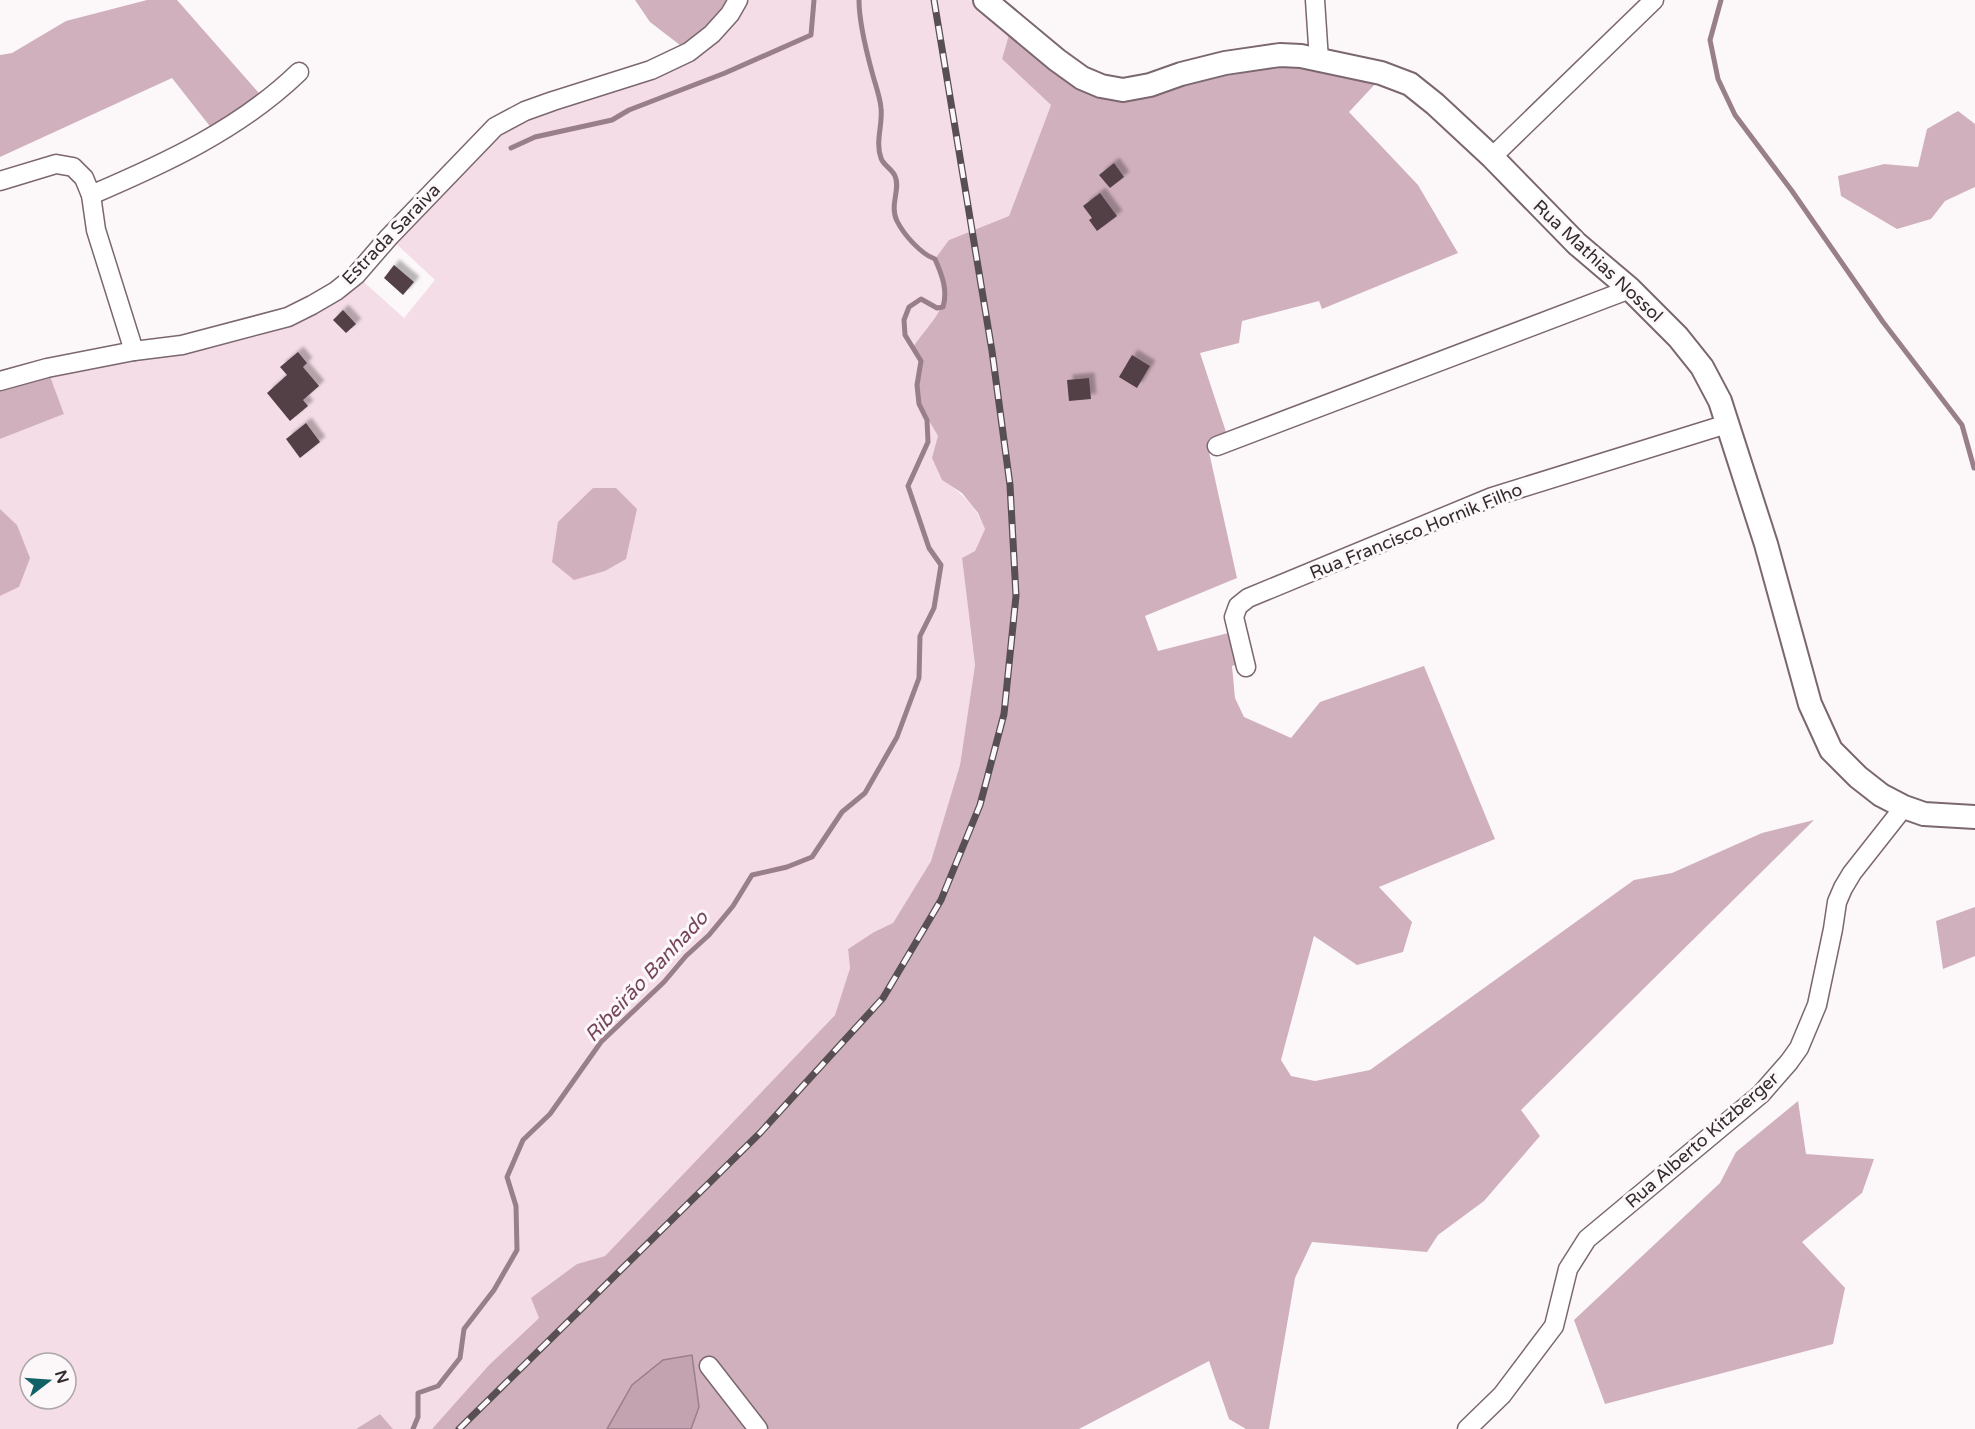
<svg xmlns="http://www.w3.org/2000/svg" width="1975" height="1429" font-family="'Varela Round',sans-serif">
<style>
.green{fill:#f5dde7;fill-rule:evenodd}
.forest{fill:#d1b0be}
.water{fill:#c4a3b1;stroke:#997f8a;stroke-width:1.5}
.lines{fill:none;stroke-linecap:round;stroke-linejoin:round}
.stream{stroke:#997f8a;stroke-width:5}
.building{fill:#523f47;filter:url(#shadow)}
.minor-casing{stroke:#7b676f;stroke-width:21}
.tertiary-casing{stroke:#7b676f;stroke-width:26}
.minor{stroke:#fff;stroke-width:18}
.tertiary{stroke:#fff;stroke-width:22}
.rail-casing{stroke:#574f52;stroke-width:7}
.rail{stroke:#fcf8f9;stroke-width:4.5;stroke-dasharray:14;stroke-linecap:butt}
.labels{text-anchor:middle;stroke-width:6;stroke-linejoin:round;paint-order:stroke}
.street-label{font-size:18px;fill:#342b2f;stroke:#fcf8f9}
.water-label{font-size:20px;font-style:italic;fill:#76465c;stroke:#fcf8f9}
</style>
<defs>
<filter id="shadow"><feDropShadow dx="5.5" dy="-5.5" stdDeviation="1.5" flood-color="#0004"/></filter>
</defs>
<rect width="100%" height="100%" fill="#fcf8f9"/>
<path class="green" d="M738,0H973L1010,31L1002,59L1051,105L1009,216L949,240L943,276L945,298L921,361L917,385L919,404L938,436L942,480C963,494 975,505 985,529L975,551L962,558L975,665L960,765L931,861L893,923L874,932L848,949L850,968L835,1015L605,1256L577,1264L539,1318L489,1365L432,1429H393L380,1414L356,1429H0V596L19,587L17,525L0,509V439L64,414L47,368L288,317L356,275L404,318L435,280L389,237L495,127L651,70ZM30,1363H66V1399H30Z"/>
<g class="forest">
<path d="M147,0H177L266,101L216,134L172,78L0,157V55L12,53L66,21Z"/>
<path d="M635,0H738L689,52L650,22Z"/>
<path d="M1010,31L1081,84L1281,63L1377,82L1349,112L1418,185L1458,253L1322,309L1319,301L1242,321L1239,343L1200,353L1229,441L1209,452L1237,578L1145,616L1158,651L1236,631L1244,663L1232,666L1235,698L1244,717L1291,738L1320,702L1424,666L1495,839L1379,887L1412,922L1403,952L1357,965L1314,936L1281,1060L1291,1076L1315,1081L1370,1070L1634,880L1672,873L1762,833L1814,820L1521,1110L1540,1136L1484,1201L1438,1235L1427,1252L1312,1242L1295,1278L1269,1429H1246L1229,1419L1209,1361L1079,1429H432L489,1365L539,1318L531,1298L577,1264L605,1256L835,1015L850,968L848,949L874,932L893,923L931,861L960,765L975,665L962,558L975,551L985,529L978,513L962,493L942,480L932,458L938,436L919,404L917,385L921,361L913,347C939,311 955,305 935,259L949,240L1009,216L1051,105L1002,59Z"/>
<path d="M1958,111L1975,124V187L1945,201L1931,219L1897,229L1841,196L1838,176L1884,164L1918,167L1927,129Z"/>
<path d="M47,368L64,414L0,439V381Z"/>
<path d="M593,488H616L637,509L626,559L605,571L574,580L552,562L558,522Z"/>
<path d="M0,509L17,525L30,558L19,587L0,596Z"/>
<path d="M1975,907V956L1943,969L1936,921Z"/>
<path d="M1798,1101L1806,1154L1874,1159L1862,1193L1802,1242L1845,1288L1833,1344L1605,1404L1574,1320L1720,1183L1736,1152Z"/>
<path d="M380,1414L393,1429H356Z"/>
</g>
<path class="water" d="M692,1355L699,1407L691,1429H607L632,1385L663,1360Z"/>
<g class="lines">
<g class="stream">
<path d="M1721,0L1710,40L1718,79L1735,115L1792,191L1883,322L1962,425L1974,468"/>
<path d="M511,148L535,137L612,120L629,110L725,73L811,35L814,0"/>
<path d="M413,1429L418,1417V1393L438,1386L460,1358L464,1329L494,1290L517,1250L516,1206L507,1177L523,1140L550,1114L601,1042L664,982L686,956L709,935L733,906L752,875L787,867L812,857L842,812L865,793L897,737L919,678L920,636L934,608L941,565L929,548L908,486L928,442L927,420L919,404L917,385L921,361L905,335L904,320L909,307L921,299L937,308L943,307C948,290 942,275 935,259C921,254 904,235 897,221C889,205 901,189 895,176C892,169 883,165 881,158C875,142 883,124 881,108C880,96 875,84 872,72C866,50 859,23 859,0"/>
</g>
</g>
<g class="building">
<path d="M1114,163L1124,177L1110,188L1099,175Z"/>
<path d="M1100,193L1117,216L1097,231L1089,220L1092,218L1083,206Z"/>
<path d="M394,265L414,282L403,295L384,278Z"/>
<path d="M343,310L356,324L346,333L333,320Z"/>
<path d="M298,352L307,363L303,367L319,386L303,400L308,406L290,421L267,393L287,375L280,367Z"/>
<path d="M1132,355L1150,366L1137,388L1119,377Z"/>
<path d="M1089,378L1091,399L1069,401L1067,380Z"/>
<path d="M306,423L320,442L300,458L286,439Z"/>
</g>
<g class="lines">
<defs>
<g id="minor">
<path d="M1315,0L1319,60"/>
<path d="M1492,157L1654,0"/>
<path d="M0,181L56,164L73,167L84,178L91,195L96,230L134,351"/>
<path d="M91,195C166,163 240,129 299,72"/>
<path d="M0,381L47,368L134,351L182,345L288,317L312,305L336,291L356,275L389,237L495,127L525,111L553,101L651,70L689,52L712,34L730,14L738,0"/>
<path d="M1217,446L1630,289"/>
<path d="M1246,667L1234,617L1238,606L1248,598L1492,497L1727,424"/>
<path d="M709,1366L758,1429"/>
<path d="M1467,1429L1502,1395L1554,1326L1568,1269L1587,1239L1761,1094L1789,1062L1799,1048L1817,1005L1833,929L1837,902L1843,888L1852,873L1904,807"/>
</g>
<path id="tertiary" d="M985,0L1057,60L1082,78L1101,86L1123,90L1150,85L1181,74L1225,63L1280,55L1301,56L1381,73L1410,84L1435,104L1492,157L1577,244L1630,289L1678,337L1702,367L1720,401L1766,544L1810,704L1831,750L1858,777L1881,795L1904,807L1924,814L1975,817"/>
</defs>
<use href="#minor" class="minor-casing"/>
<use href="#tertiary" class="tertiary-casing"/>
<use href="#minor" class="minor"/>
<use href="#tertiary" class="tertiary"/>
<defs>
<path id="rail" d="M459,1429L760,1133L883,998L941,900L980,805L1004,714L1016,596L1010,485L992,351L934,0"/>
</defs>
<use href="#rail" class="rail-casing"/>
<use href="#rail" class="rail"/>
</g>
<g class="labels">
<g class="street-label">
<text transform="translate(391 234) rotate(-46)" y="6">Estrada Saraiva</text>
<text transform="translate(1598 261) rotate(43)" y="6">Rua Mathias Nossol</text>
<text transform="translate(1416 531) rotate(-22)" y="6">Rua Francisco Hornik Filho</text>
<text transform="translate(1702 1140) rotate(-41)" y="6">Rua Alberto Kitzberger</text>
</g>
<g class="water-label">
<text transform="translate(646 976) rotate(-47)" y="7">Ribeirão Banhado</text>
</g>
</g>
<g transform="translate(48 1381) rotate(73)"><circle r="28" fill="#fcf8f9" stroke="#aca6a8" stroke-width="1.5"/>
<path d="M0-4.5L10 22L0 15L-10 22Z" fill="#116266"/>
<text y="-9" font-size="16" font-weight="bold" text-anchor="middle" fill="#342b2f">N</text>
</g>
</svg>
